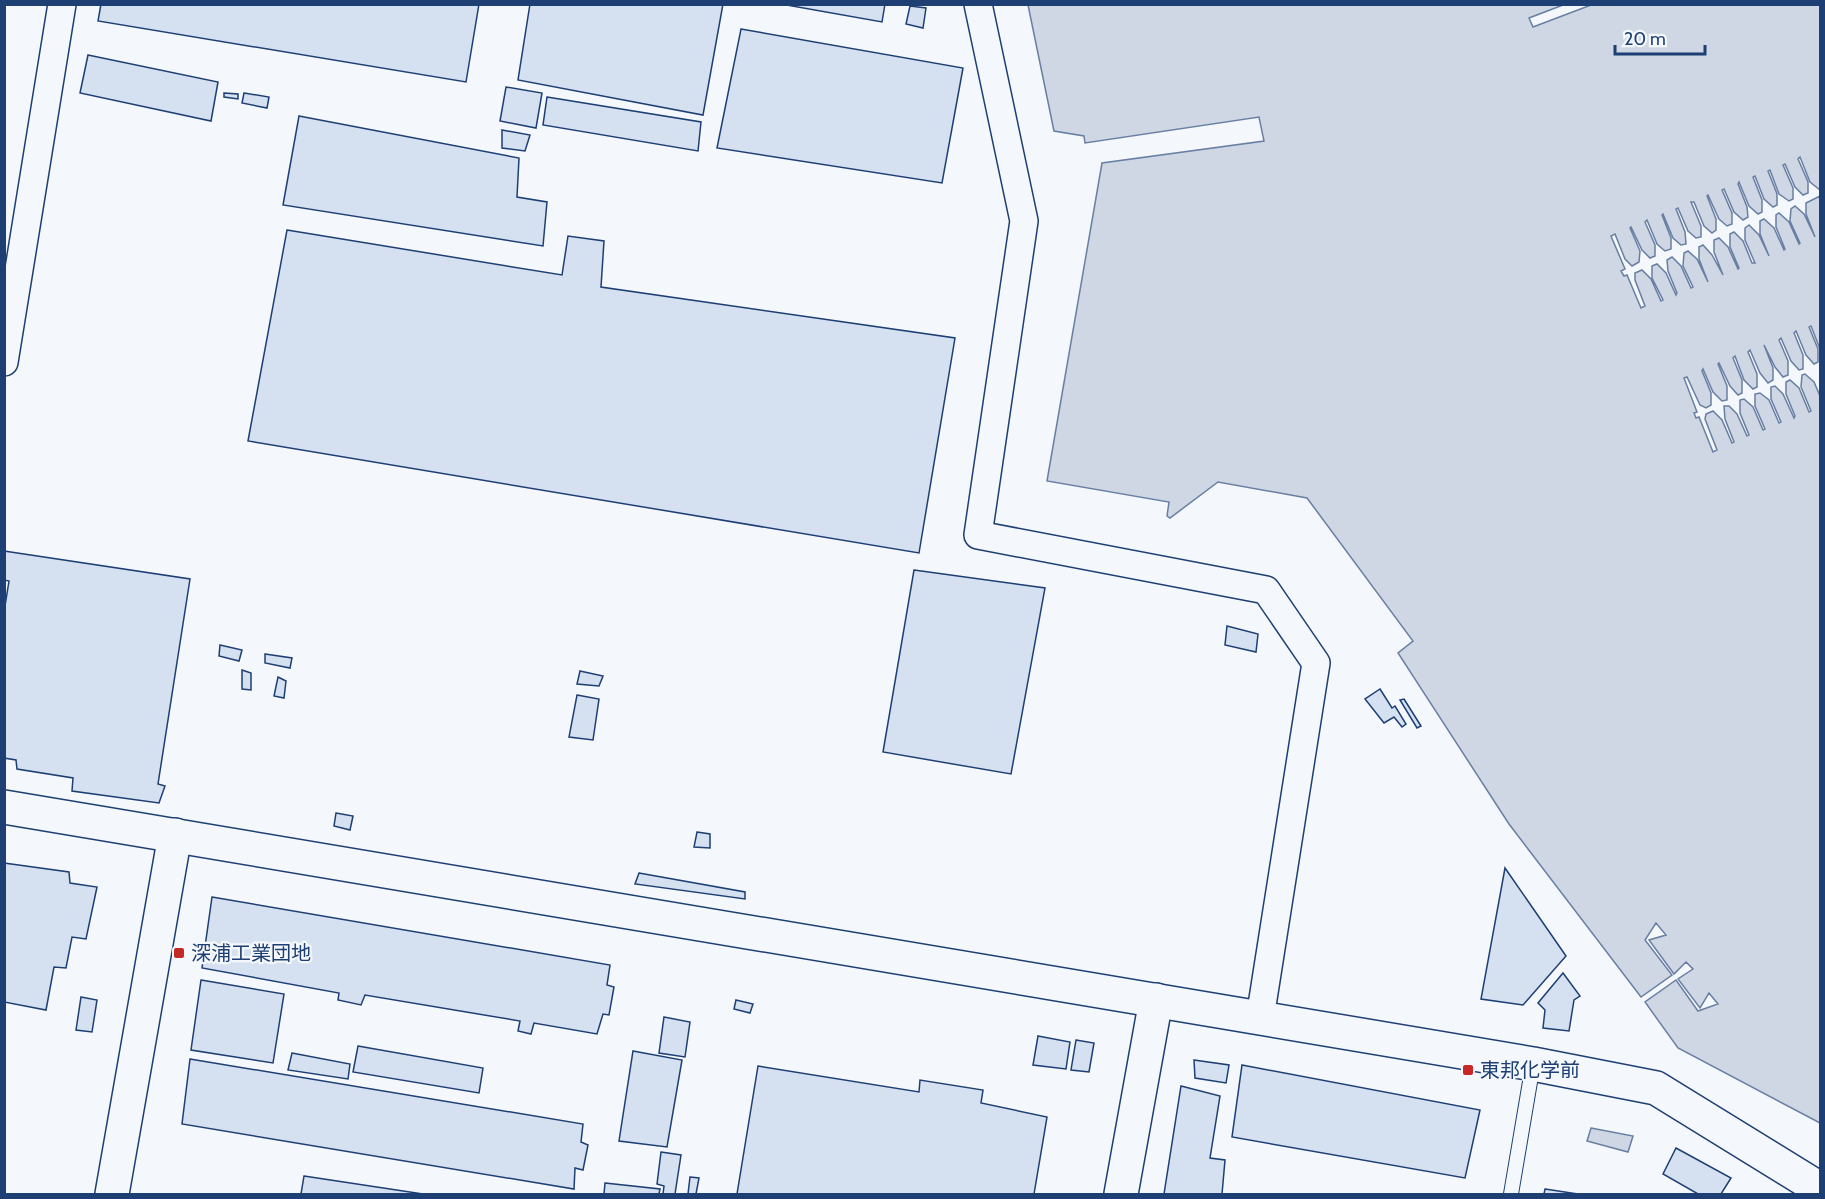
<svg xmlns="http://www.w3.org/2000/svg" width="1825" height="1199" font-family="Cabin,'Noto Sans JP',sans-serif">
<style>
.water{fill:#cfd7e4;stroke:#687fa3;stroke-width:1.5}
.building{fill:#d5e0f0;stroke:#1d3f73;stroke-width:1.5}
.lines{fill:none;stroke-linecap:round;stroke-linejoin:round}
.service-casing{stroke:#1d3f73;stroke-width:16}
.minor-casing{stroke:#1d3f73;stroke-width:30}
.tertiary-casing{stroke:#1d3f73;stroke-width:36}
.service{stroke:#f4f7fb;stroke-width:14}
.minor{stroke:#f4f7fb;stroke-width:27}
.tertiary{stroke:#f4f7fb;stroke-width:33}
.poi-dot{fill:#c62828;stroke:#f4f7fb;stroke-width:2}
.labels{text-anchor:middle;stroke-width:4.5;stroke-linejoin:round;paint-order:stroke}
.poi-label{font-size:20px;fill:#1d3f73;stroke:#f4f7fb;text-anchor:start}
</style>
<rect width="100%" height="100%" fill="#f4f7fb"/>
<g class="water">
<path d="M1028,5H1563L1529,18L1533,27L1591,5H1820V190L1810,182L1800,157L1798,159L1808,182V193L1803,195L1795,187L1785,164L1783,165L1793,188V199L1789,201L1779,194L1770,170L1768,171L1777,194V205L1773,207L1764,199L1755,176L1753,177L1762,200V212L1758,214L1749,206L1739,182L1738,184L1747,207L1748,217L1743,220L1734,212L1724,189L1722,190L1732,213V224L1727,226L1719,219L1708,195L1707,196L1716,219V230L1712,233L1704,226L1694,202H1691L1701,226V237L1696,238L1688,231L1678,208L1676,209L1685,232L1686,244L1681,245L1673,238L1663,214L1662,215L1671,238V249L1665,251L1657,244L1647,220L1645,222L1655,245V256L1650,258L1642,250L1631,227L1630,228L1640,251L1639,262L1632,266L1625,259L1615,234L1611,236L1625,269L1621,271L1624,276L1627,275L1641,308L1645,306L1635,280V273L1642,270L1651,279L1661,301L1663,300L1652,278V266L1657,264L1666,273L1676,295L1677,293L1668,271L1667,260L1672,257L1681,266L1691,288L1693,287L1683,266L1684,253L1688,251L1697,259L1708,282L1699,259V247L1703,245L1712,255L1723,275L1714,252V240L1719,238L1728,247L1738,269L1739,268L1730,247V234L1734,232L1743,241L1752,263H1755L1745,240V228L1749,225L1759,235L1769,256L1760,234V221L1764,219L1774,228L1784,250L1785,249L1776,227V215L1779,213L1789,222L1799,244L1800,243L1790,221L1791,209L1795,206L1804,214L1815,237L1806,214V203L1820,196V349L1811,326L1809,327L1818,349V362L1814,364L1806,355L1796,331L1794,333L1803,355V369L1799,370L1791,361L1781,338L1779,340L1788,361V375L1783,377L1775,367L1764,345L1773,368V380L1768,383L1760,373L1750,350L1748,352L1757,374V387L1753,389L1744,380L1735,356L1733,358L1742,380V393L1738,395L1730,386L1719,363L1718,364L1727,386V400L1722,401L1713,392L1703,369L1702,371L1711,393V405L1706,408L1700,405L1687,377L1684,378L1697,412L1694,413L1696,418L1699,417L1713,452L1717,450L1705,419L1706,414L1713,411L1722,420L1732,443L1734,442L1725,419L1724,406H1729L1737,414L1747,436L1749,435L1740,413V400L1744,399L1753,407L1763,430L1765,429L1755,406V394L1760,393L1769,400L1779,423L1781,422L1771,399V387L1775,386L1783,394L1794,418L1795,416L1786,394V382L1790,380L1799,388L1809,412L1811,411L1801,387L1802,375L1805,374L1814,382L1820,396V1123L1678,1048L1645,1002L1676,980L1698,1011L1718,1004L1709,993L1700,1008L1678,979L1693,969L1686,962L1674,974L1649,940L1666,935L1656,923L1645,940L1672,975L1641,997L1509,824L1398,653L1413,641L1307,498L1218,482L1170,518L1167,516L1169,502L1047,481L1102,163L1264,141L1259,117L1085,143L1084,136L1054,131Z"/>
<path d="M1591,1128L1633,1136L1628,1152L1587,1141Z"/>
</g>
<g class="building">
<path d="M101,4H479L466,82L98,21Z"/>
<path d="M530,4H723L703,115L518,80Z"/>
<path d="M781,4H885L882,22Z"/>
<path d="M910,6L926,8L923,28L906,24Z"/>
<path d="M741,29L963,68L942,183L717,148Z"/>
<path d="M88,55L218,82L211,121L80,93Z"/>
<path d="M506,87L542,93L536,128L500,121Z"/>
<path d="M224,93L238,94V99L224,97Z"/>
<path d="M244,93L269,97L267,108L242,103Z"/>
<path d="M547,97L701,122L698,151L543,125Z"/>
<path d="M299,116L519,158L517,197L547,202L543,246L283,205Z"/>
<path d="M502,130L530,135L525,151L502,148Z"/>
<path d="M287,230L562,275L568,236L604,241L601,287L955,338L919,553L248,441Z"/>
<path d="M4,551L190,579L158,784L165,786L159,803L72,791L73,778L17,769L16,760L4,758V612L9,581L4,580Z"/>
<path d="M914,570L1045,588L1011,774L883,752Z"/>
<path d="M1227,626L1258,634L1256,652L1225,645Z"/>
<path d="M220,645L242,650L239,661L219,656Z"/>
<path d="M265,654L292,658L290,668L265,663Z"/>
<path d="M242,670L251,673V690L242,689Z"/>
<path d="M580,671L603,676L599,686L577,684Z"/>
<path d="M278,677L286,681L284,698L274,696Z"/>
<path d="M1380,689L1392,708L1395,706L1406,724L1402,727L1394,717L1384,723L1365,699Z"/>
<path d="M577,695L599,699L593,740L569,737Z"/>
<path d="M1404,699L1421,726L1417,728L1400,700Z"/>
<path d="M336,813L353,816L350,830L334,826Z"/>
<path d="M697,832L710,834V848L694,847Z"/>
<path d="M4,863L69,872L70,883L97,887L86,939L72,937L66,968L54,967L46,1010L4,1002Z"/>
<path d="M1505,868L1566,956L1523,1005L1481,999Z"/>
<path d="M639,873L745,892V899L635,884Z"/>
<path d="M212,897L610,965L607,985L614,987L609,1015L603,1014L597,1034L534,1023L531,1034L518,1031L520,1021L365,995L361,1005L338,1000L339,993L202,968Z"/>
<path d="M1563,973L1580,996L1574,1000L1569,1031L1543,1028L1545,1010L1538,1003Z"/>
<path d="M201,980L284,994L273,1063L191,1050Z"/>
<path d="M81,997L97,1000L92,1032L76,1030Z"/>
<path d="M736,1000L753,1004L750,1013L734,1009Z"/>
<path d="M664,1017L690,1022L685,1057L659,1053Z"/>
<path d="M1038,1036L1070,1042L1066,1069L1033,1065Z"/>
<path d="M1076,1040L1094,1043L1089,1072L1071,1070Z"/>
<path d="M358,1046L483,1068L479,1093L353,1072Z"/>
<path d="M633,1051L682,1060L667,1147L619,1141Z"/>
<path d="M292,1053L350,1064L348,1079L288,1070Z"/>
<path d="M190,1059L583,1124L581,1142L588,1145L583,1170L575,1168L574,1189L182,1124Z"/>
<path d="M1194,1060L1229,1065L1226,1083L1195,1078Z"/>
<path d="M1242,1065L1480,1110L1465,1178L1232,1137Z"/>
<path d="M758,1066L919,1092L920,1080L983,1090L981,1103L1047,1117L1034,1194H737Z"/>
<path d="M1181,1086L1220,1096L1210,1158L1225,1160L1222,1194H1164Z"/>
<path d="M1676,1148L1731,1178L1721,1194H1698L1663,1174Z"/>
<path d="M661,1152L681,1155L675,1194H663L664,1186L657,1184Z"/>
<path d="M304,1176L423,1194H301Z"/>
<path d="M690,1177L699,1178L696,1194H688Z"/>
<path d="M605,1183L660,1189L659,1194H604Z"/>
<path d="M1545,1189L1578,1194H1544Z"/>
</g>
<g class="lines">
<defs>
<path id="service" d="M1511,1194L1533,1064"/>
<g id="minor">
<path d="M978,4L1024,221L978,535L1266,590L1316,663L1260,1018"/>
<path d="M4,362L62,4"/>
</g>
<g id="tertiary">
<path d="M4,807L1260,1018L1533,1064L1656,1088L1820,1189"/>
<path d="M112,1194L175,835"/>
<path d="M1121,1194L1156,1000"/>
</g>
</defs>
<use href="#service" class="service-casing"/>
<use href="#minor" class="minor-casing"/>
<use href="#tertiary" class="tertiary-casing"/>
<use href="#service" class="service"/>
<use href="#minor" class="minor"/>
<use href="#tertiary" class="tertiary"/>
</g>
<g class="poi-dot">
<rect x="173" y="947" width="12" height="12" rx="3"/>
<rect x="1462" y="1064" width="12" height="12" rx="3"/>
</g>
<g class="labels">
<g class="poi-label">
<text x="191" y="960">深浦工業団地</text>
<text x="1480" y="1077">東邦化学前</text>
</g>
</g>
<rect width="1825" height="1199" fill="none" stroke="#1d3f73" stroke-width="12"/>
<path d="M1615 45v9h90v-9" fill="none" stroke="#1d3f73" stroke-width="3"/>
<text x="1624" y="45" font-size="18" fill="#1d3f73" stroke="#f4f7fb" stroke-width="4.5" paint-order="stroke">20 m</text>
</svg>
